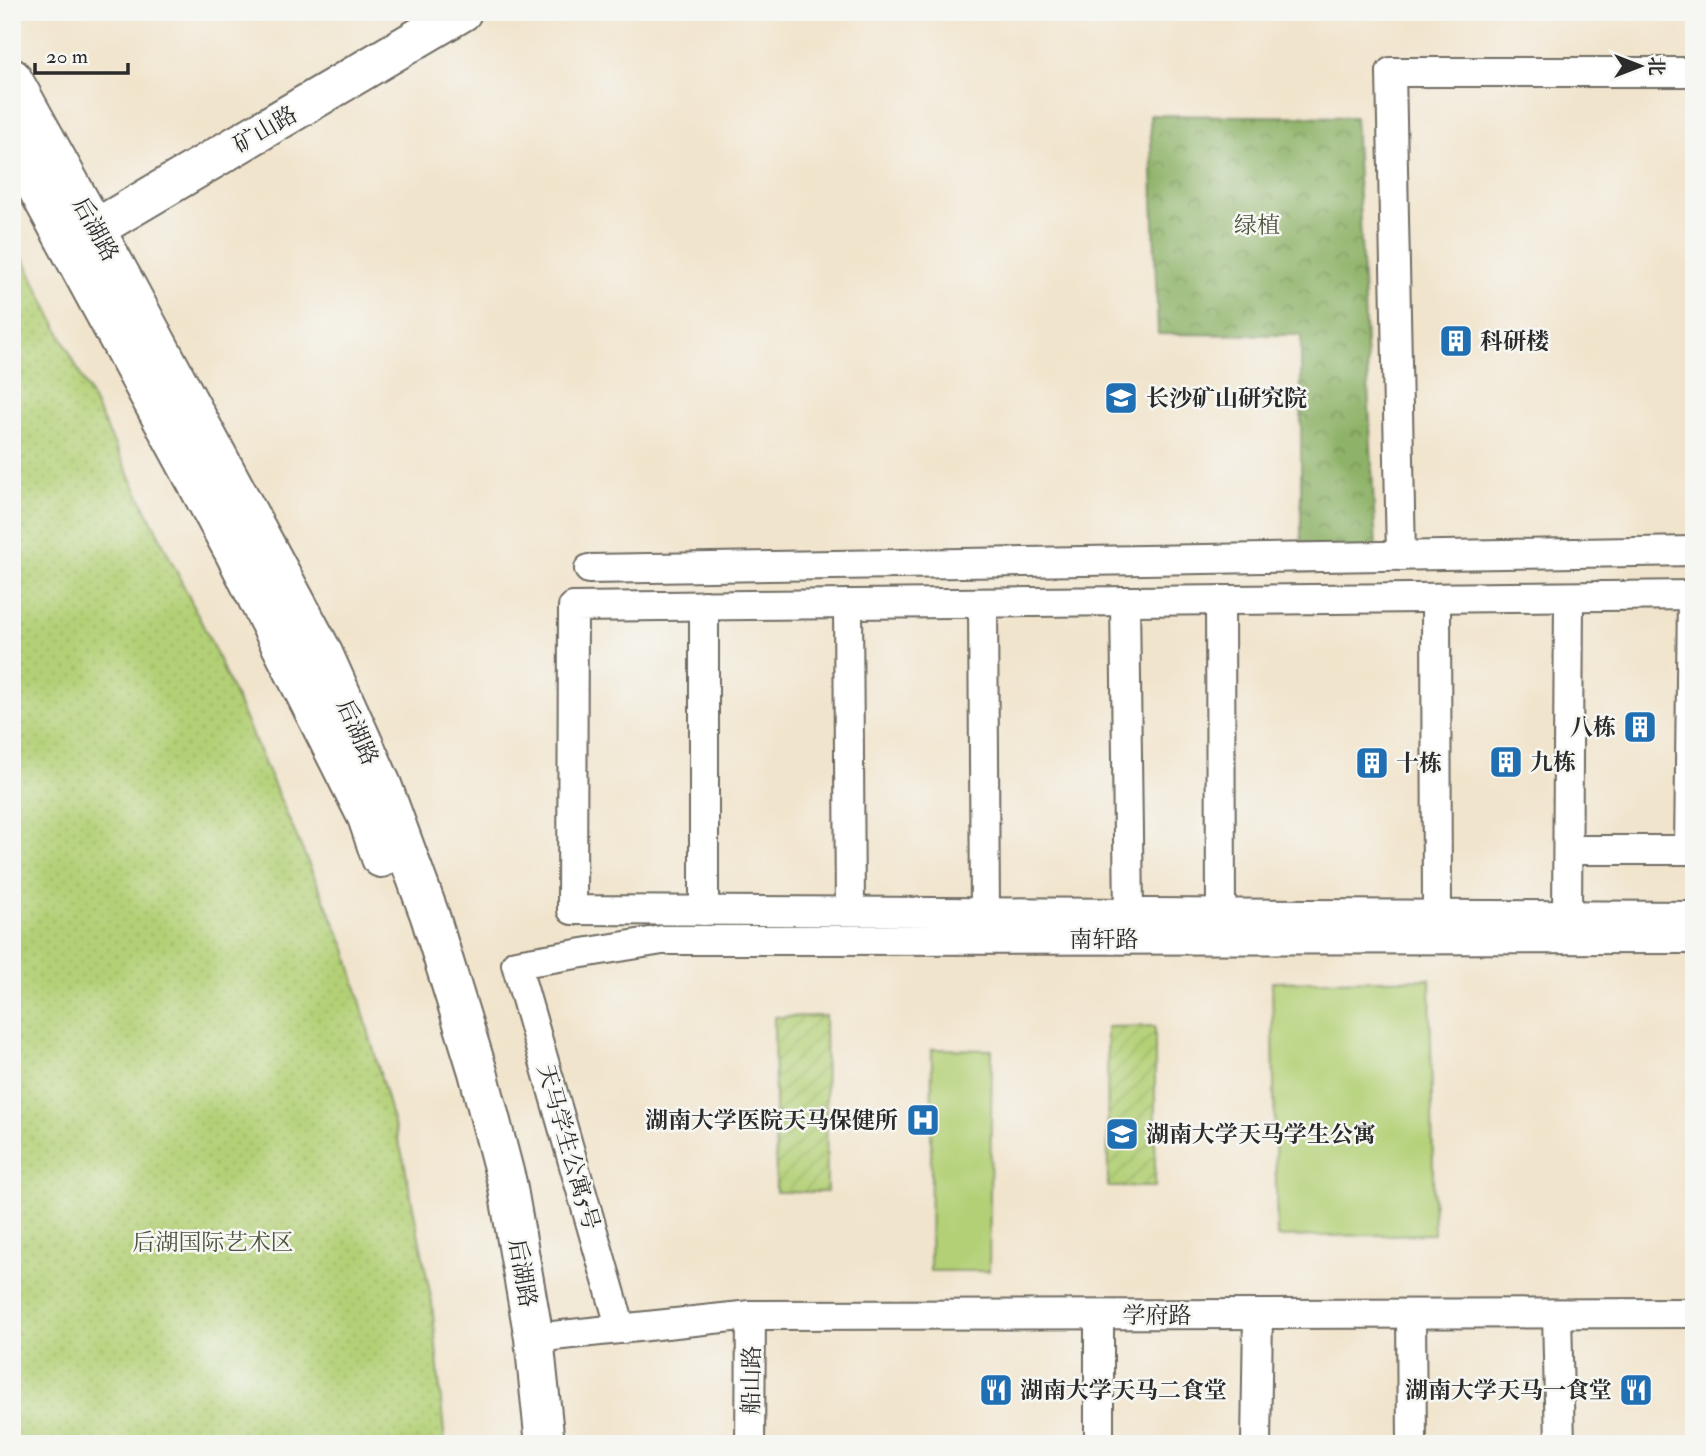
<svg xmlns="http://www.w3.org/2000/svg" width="1706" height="1456" font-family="'IM FELL Double Pica','Noto Serif SC',serif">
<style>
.forest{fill:url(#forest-crowns);stroke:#5c6e49;stroke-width:2}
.park{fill:url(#park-dots);stroke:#6f7e50;stroke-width:2}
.garden{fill:url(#garden-furrows);stroke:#6f7e50;stroke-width:2}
.pitch{fill:#b3d076;stroke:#6f7e50;stroke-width:2}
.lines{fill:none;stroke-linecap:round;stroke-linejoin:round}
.street-casing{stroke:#706c63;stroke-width:32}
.secondary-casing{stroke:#706c63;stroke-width:42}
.street{stroke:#fff;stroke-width:28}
.secondary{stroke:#fff;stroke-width:38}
.labels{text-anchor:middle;stroke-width:5;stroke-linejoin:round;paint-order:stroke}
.street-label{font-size:23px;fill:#2b2b2b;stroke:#f6f6f2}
.park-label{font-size:23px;fill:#4d543e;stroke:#f6f6f2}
.poi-label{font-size:23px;font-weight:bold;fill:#2b2b2b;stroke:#f6f6f2;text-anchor:start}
</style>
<defs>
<pattern id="forest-crowns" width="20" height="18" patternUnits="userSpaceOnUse" patternTransform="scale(1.75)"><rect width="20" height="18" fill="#8eb267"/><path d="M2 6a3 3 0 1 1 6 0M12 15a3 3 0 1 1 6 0" fill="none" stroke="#749155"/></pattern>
<pattern id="park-dots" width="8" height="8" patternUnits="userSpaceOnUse" patternTransform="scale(1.75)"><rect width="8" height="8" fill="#b3d076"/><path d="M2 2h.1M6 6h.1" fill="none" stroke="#9ab366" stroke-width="1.8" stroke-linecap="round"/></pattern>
<pattern id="garden-furrows" width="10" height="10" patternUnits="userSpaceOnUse" patternTransform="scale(1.75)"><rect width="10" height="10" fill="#b3d076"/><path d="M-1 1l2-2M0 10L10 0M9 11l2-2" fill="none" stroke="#9ab366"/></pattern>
</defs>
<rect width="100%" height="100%" fill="#f6f6f2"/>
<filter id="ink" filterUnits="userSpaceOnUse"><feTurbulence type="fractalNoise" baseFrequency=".0143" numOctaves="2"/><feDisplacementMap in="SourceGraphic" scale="14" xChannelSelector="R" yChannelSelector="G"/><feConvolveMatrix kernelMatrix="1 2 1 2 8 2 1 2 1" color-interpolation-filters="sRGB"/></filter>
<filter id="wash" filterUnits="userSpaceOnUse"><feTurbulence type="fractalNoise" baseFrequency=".00686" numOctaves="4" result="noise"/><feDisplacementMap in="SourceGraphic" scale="28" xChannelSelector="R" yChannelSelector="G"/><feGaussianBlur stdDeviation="1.57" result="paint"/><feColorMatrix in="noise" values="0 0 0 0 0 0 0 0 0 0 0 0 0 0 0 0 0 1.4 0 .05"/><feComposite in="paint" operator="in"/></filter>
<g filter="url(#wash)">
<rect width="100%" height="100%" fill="#f1e4cc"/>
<path class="forest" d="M1150,115L1355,117L1377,570L1301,572V335L1158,334Z"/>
<path class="park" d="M12,235L212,644L346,949L404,1161L432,1303L445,1444H12Z"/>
<g class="garden">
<path d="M825,1016L827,1192H776L774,1017Z"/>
<path d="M1155,1026V1187H1108L1107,1027Z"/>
</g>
<g class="pitch">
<path d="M1430,979L1434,1234L1277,1237L1272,982Z"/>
<path d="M932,1049L992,1050L989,1271H930Z"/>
</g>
</g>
<g filter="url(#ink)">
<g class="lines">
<defs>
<g id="street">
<path d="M1401,556L1391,72H1694"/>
<path d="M589,569L1694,551"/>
<path d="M1694,595L573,607L572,910L1694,916"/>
<path d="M1436,598L1437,914"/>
<path d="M1220,600L1221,913"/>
<path d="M1125,601L1129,913"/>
<path d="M983,603L985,912"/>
<path d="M848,604L850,911"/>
<path d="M704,605V911"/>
<path d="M1568,850H1689L1692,595"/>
<path d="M1567,915L1569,597"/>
<path d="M1411,1314L1412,1444"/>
<path d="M1557,1314L1560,1444"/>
<path d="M1099,1315V1444"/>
<path d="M621,1329L516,964L662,940L1694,939"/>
<path d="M534,1338L751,1315L1694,1313"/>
<path d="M750,1444L751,1315"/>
<path d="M1256,1444L1258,1315"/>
</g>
<g id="secondary">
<path d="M12,78L127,287L322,651L382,785L430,916L478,1072L507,1183L534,1338L545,1444"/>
<path d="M12,142L235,554L367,817L381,858"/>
<path d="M73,242L462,12"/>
</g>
</defs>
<use href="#street" class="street-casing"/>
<use href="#secondary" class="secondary-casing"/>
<use href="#street" class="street"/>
<use href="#secondary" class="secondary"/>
</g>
</g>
<defs>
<symbol id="building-square" viewBox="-11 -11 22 22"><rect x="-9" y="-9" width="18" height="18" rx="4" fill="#1f6fb2" stroke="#f6f6f2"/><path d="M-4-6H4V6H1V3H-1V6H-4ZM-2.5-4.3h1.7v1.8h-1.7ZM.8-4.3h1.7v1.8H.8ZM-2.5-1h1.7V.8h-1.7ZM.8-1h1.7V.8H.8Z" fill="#fff"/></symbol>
<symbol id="university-square" viewBox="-11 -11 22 22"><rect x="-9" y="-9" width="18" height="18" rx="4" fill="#1f6fb2" stroke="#f6f6f2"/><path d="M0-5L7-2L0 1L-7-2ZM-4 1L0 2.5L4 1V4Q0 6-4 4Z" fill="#fff"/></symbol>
<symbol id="hospital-square" viewBox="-11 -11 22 22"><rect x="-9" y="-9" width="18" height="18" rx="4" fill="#1f6fb2" stroke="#f6f6f2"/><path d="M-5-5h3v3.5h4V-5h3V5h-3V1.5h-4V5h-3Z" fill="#fff"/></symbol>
<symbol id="restaurant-square" viewBox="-11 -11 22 22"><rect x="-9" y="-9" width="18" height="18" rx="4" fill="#1f6fb2" stroke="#f6f6f2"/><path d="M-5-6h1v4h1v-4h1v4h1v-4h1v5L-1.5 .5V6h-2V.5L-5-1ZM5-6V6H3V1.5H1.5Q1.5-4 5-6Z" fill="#fff"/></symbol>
</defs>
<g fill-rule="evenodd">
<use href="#building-square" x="1437" y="322" width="38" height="38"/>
<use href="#university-square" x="1102" y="379" width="38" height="38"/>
<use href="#building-square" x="1621" y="708" width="38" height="38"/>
<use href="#building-square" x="1487" y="743" width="38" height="38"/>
<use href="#building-square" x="1353" y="744" width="38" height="38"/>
<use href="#hospital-square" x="904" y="1101" width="38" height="38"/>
<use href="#university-square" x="1103" y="1115" width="38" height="38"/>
<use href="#restaurant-square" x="977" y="1371" width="38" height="38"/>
<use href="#restaurant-square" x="1617" y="1371" width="38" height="38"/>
</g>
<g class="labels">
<g class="street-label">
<text transform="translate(265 129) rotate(-30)" y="8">矿山路</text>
<text transform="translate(96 229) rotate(61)" y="8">后湖路</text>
<text transform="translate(358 732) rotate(66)" y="8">后湖路</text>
<text x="1104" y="947">南轩路</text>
<text transform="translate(569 1147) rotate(74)" y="8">天马学生公寓5号</text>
<text transform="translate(523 1273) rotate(80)" y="8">后湖路</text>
<text x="1157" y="1323">学府路</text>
<text transform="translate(751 1380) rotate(-89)" y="8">船山路</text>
</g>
<g class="park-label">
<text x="1257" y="233">绿植</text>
<text x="213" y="1250">后湖国际艺术区</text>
</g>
<g class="poi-label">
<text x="1480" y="349">科研楼</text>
<text x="1146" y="406">长沙矿山研究院</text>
<text x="1616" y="735" text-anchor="end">八栋</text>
<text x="1530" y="770">九栋</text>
<text x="1396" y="771">十栋</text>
<text x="898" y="1128" text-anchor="end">湖南大学医院天马保健所</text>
<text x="1146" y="1142">湖南大学天马学生公寓</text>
<text x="1020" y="1398">湖南大学天马二食堂</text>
<text x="1612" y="1398" text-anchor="end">湖南大学天马一食堂</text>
</g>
</g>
<rect width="1706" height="1456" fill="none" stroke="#f6f6f2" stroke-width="42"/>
<g transform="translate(1640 66) rotate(90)" stroke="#f6f6f2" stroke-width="5" paint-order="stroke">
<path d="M0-5L12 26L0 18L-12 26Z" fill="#2b2b2b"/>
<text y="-10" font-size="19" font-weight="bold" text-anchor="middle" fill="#2b2b2b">北</text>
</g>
<path d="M35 63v10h93v-10" fill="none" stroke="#2b2b2b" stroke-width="3.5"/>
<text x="46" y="63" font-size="21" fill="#2b2b2b" stroke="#f6f6f2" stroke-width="5" paint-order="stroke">20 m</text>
</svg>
